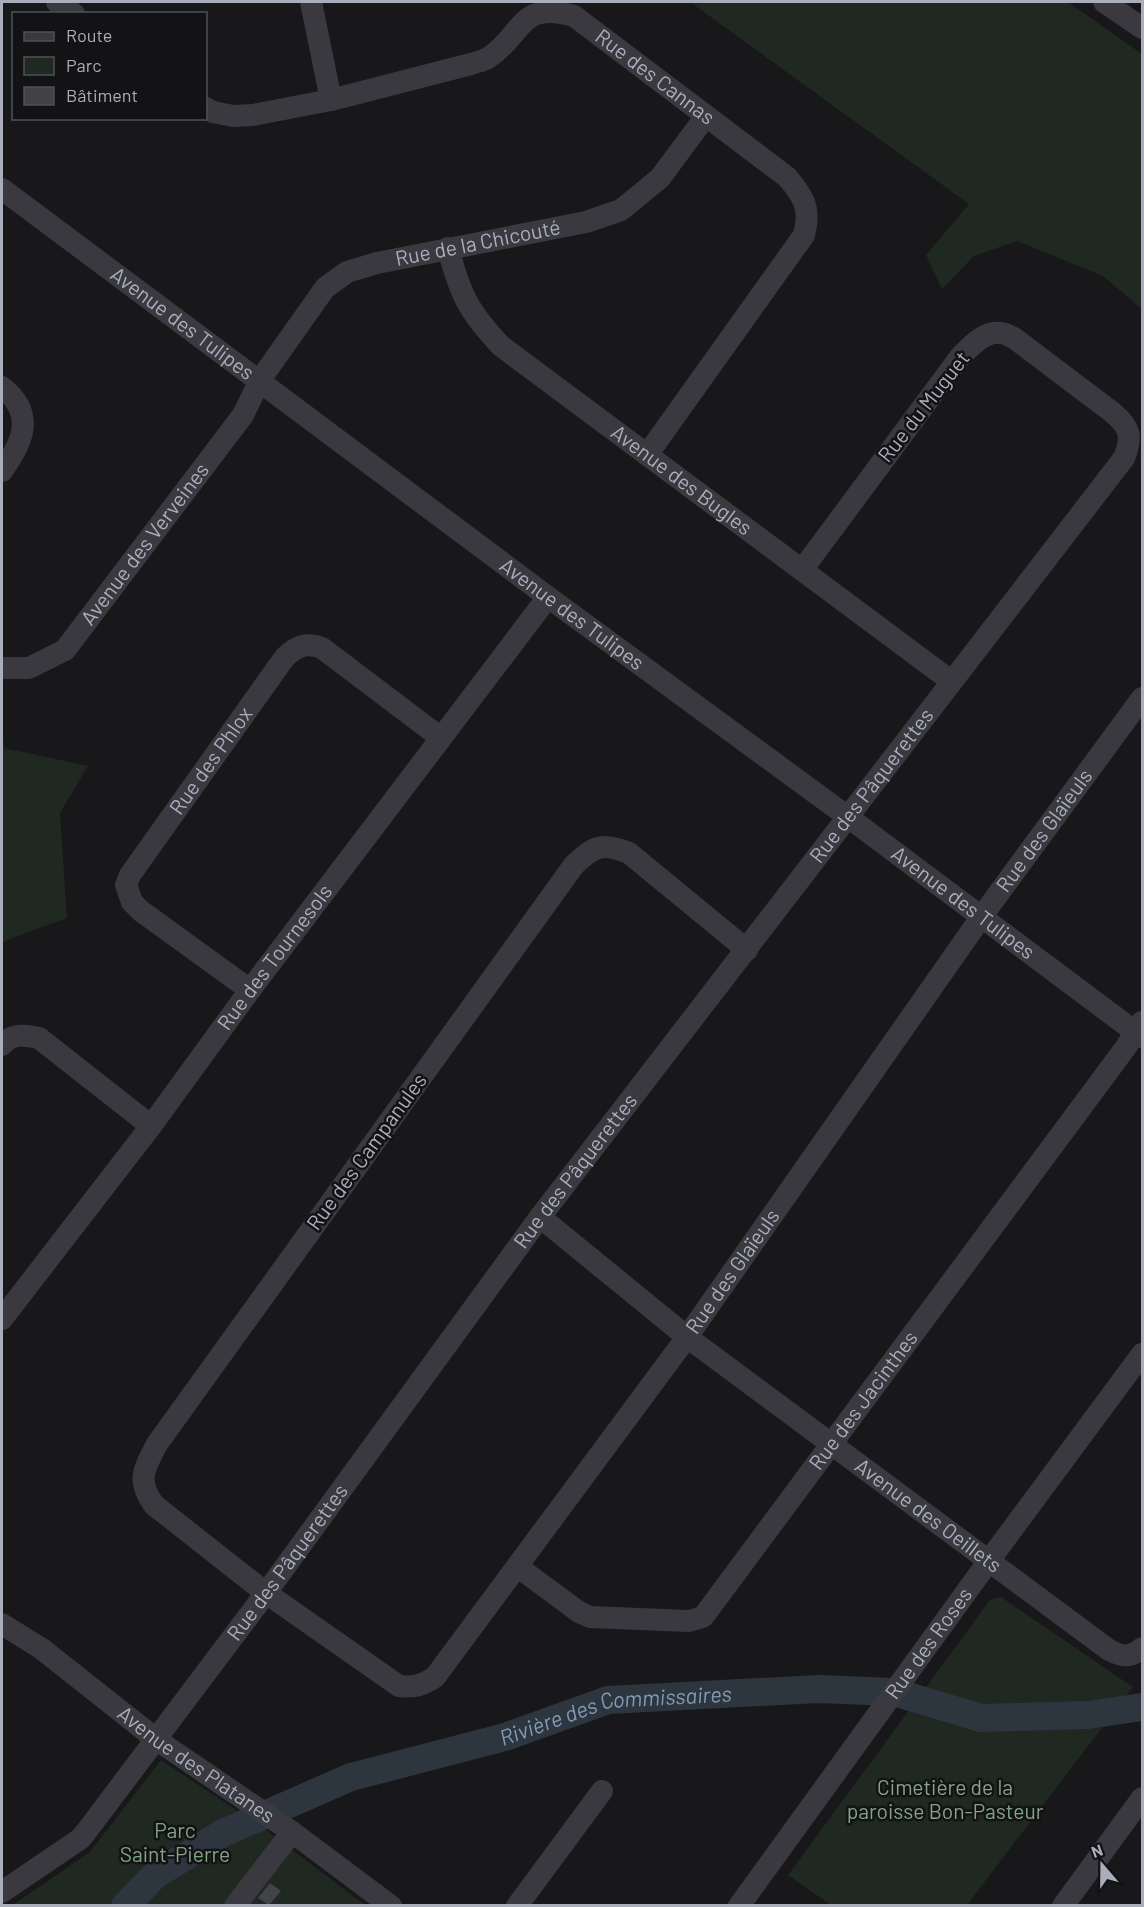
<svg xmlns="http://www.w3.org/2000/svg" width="1144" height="1907" font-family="Barlow,sans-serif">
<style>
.green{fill:#1f2821}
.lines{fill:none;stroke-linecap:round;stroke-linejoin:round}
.river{stroke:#2d363e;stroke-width:28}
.building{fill:#424347}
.minor{stroke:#39393f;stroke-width:22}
.labels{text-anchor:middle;stroke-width:5;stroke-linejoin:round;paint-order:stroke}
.street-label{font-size:21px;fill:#aaaeba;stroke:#131315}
.park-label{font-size:21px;fill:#81a585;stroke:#131315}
.water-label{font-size:22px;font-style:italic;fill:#819ab5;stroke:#131315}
</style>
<rect width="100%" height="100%" fill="#18181a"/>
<g class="green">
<path d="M690,2H1068L1142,54V309L1103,276L1017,241L974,256L942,289L926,255L969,204Z"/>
<path d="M2,724L4,748L88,766L60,813L67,918L2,942Z"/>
<path d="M1001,1597L1133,1687L967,1905H831L788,1875L990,1600Z"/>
<path d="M161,1760L266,1830L365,1905L11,1906L90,1852Z"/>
</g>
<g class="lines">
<path class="river" id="s1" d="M125,1906L155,1875L223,1833L351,1777L505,1737L608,1700L818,1689L894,1692L981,1718L1088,1715L1142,1707"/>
</g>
<path class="building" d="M270,1883L281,1891L269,1905L258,1898Z"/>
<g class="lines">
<g class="minor">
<path d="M57,2L74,14"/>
<path d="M311,2L331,100"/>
<path d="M1104,2L1142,28"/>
<path id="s2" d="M206,108L213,112L233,116L253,115L331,100L471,64C476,62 483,61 488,58C524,35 518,0 574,16L787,177C804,197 811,208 804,235L647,455"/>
<path id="s3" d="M2,189L548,597L848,817L1142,1037"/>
<path id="s4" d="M448,248C460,294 468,311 501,346L951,681"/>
<path d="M2,387C36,414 23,442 2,471"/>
<path id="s5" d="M2,668H29L65,650L243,415L260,380L325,288L347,272L377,263L586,222L621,210L660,178L706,116"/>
<path id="s6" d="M747,950L629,853C602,842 594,846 574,865L157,1444C144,1469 136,1480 154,1505L266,1593L399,1686C414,1688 423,1685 435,1677L687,1337L982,916L1142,698"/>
<path id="s7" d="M250,990L141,911L132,902L126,885L130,875L285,657C297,646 306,642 322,648L441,738"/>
<path d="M2,1045C12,1033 25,1035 39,1038L151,1126"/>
<path id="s8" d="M540,1217L687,1337L1109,1650C1123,1657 1130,1658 1142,1648"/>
<path id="s9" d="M2,1319L151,1126L250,990L548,597"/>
<path id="s10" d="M518,1567L579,1612L590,1617L689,1621L703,1617L1126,1047L1142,1022"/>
<path id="s11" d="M2,1624L42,1649L157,1740L292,1832L391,1906"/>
<path id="s12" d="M2,1892L80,1839L86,1832L266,1593L540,1217L1124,458C1133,436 1130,427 1112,412L1014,338C1010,336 1005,333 1000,333C985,330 970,347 960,357L802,570"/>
<path d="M235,1906L292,1832"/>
<path d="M517,1906L602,1791"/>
<path id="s13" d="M739,1906L988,1562L1142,1354"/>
<path d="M1063,1906L1142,1798"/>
</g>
</g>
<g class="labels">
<g class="street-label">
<text dy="7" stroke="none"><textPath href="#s2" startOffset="496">Rue des Cannas</textPath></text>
<text dy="7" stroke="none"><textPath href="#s5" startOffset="675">Rue de la Chicouté</textPath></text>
<text dy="7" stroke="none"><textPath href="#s3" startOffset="225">Avenue des Tulipes</textPath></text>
<text transform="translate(924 407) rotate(-52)" y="7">Rue du Muguet</text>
<text dy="7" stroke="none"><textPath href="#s4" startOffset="338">Avenue des Bugles</textPath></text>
<text dy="7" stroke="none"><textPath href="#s5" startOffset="200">Avenue des Verveines</textPath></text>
<text dy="7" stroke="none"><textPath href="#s3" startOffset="711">Avenue des Tulipes</textPath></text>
<text dy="7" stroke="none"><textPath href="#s7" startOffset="316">Rue des Phlox</textPath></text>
<text dy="7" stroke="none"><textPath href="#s12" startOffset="1412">Rue des Pâquerettes</textPath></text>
<text dy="7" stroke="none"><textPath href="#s6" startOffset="2380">Rue des Glaïeuls</textPath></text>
<text dy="7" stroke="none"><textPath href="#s3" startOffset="1197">Avenue des Tulipes</textPath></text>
<text dy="7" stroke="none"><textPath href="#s9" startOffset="453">Rue des Tournesols</textPath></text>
<text transform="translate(367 1152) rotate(-54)" y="7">Rue des Campanules</text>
<text dy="7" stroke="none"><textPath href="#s12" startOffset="926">Rue des Pâquerettes</textPath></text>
<text dy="7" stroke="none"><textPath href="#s6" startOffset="1840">Rue des Glaïeuls</textPath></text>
<text dy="7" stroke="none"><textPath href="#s10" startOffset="471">Rue des Jacinthes</textPath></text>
<text dy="7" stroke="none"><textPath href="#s8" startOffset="490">Avenue des Oeillets</textPath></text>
<text dy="7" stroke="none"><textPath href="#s12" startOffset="440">Rue des Pâquerettes</textPath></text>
<text dy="7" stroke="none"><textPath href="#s13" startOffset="324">Rue des Roses</textPath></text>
<text dy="7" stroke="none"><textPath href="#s11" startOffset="240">Avenue des Platanes</textPath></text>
</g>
<g class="park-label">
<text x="945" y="1795">Cimetière de la<tspan x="945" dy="24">paroisse Bon-Pasteur</tspan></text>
<text x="175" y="1838">Parc<tspan x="175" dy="24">Saint-Pierre</tspan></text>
</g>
<g class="water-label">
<text dy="8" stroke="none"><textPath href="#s1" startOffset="536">Rivière des Commissaires</textPath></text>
</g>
</g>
<rect width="1144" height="1907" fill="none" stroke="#aaaeba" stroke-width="6"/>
<rect x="12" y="12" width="195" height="108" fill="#131315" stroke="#4f5157" stroke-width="1.5"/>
<rect x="24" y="32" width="30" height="9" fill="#39393f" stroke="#4f5157" stroke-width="1.5"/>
<text x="66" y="42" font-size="18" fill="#aaaeba">Route</text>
<rect x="24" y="57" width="30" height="18" fill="#1f2821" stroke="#4f5157" stroke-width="1.5"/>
<text x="66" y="72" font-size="18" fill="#aaaeba">Parc</text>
<rect x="24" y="87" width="30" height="18" fill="#424347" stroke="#4f5157" stroke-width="1.5"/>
<text x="66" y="102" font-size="18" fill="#aaaeba">Bâtiment</text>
<g transform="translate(1102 1865) rotate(340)" stroke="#131315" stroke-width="4.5" paint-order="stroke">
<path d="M0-4.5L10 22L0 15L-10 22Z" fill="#aaaeba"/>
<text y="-9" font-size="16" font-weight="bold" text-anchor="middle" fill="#aaaeba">N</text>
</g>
</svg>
